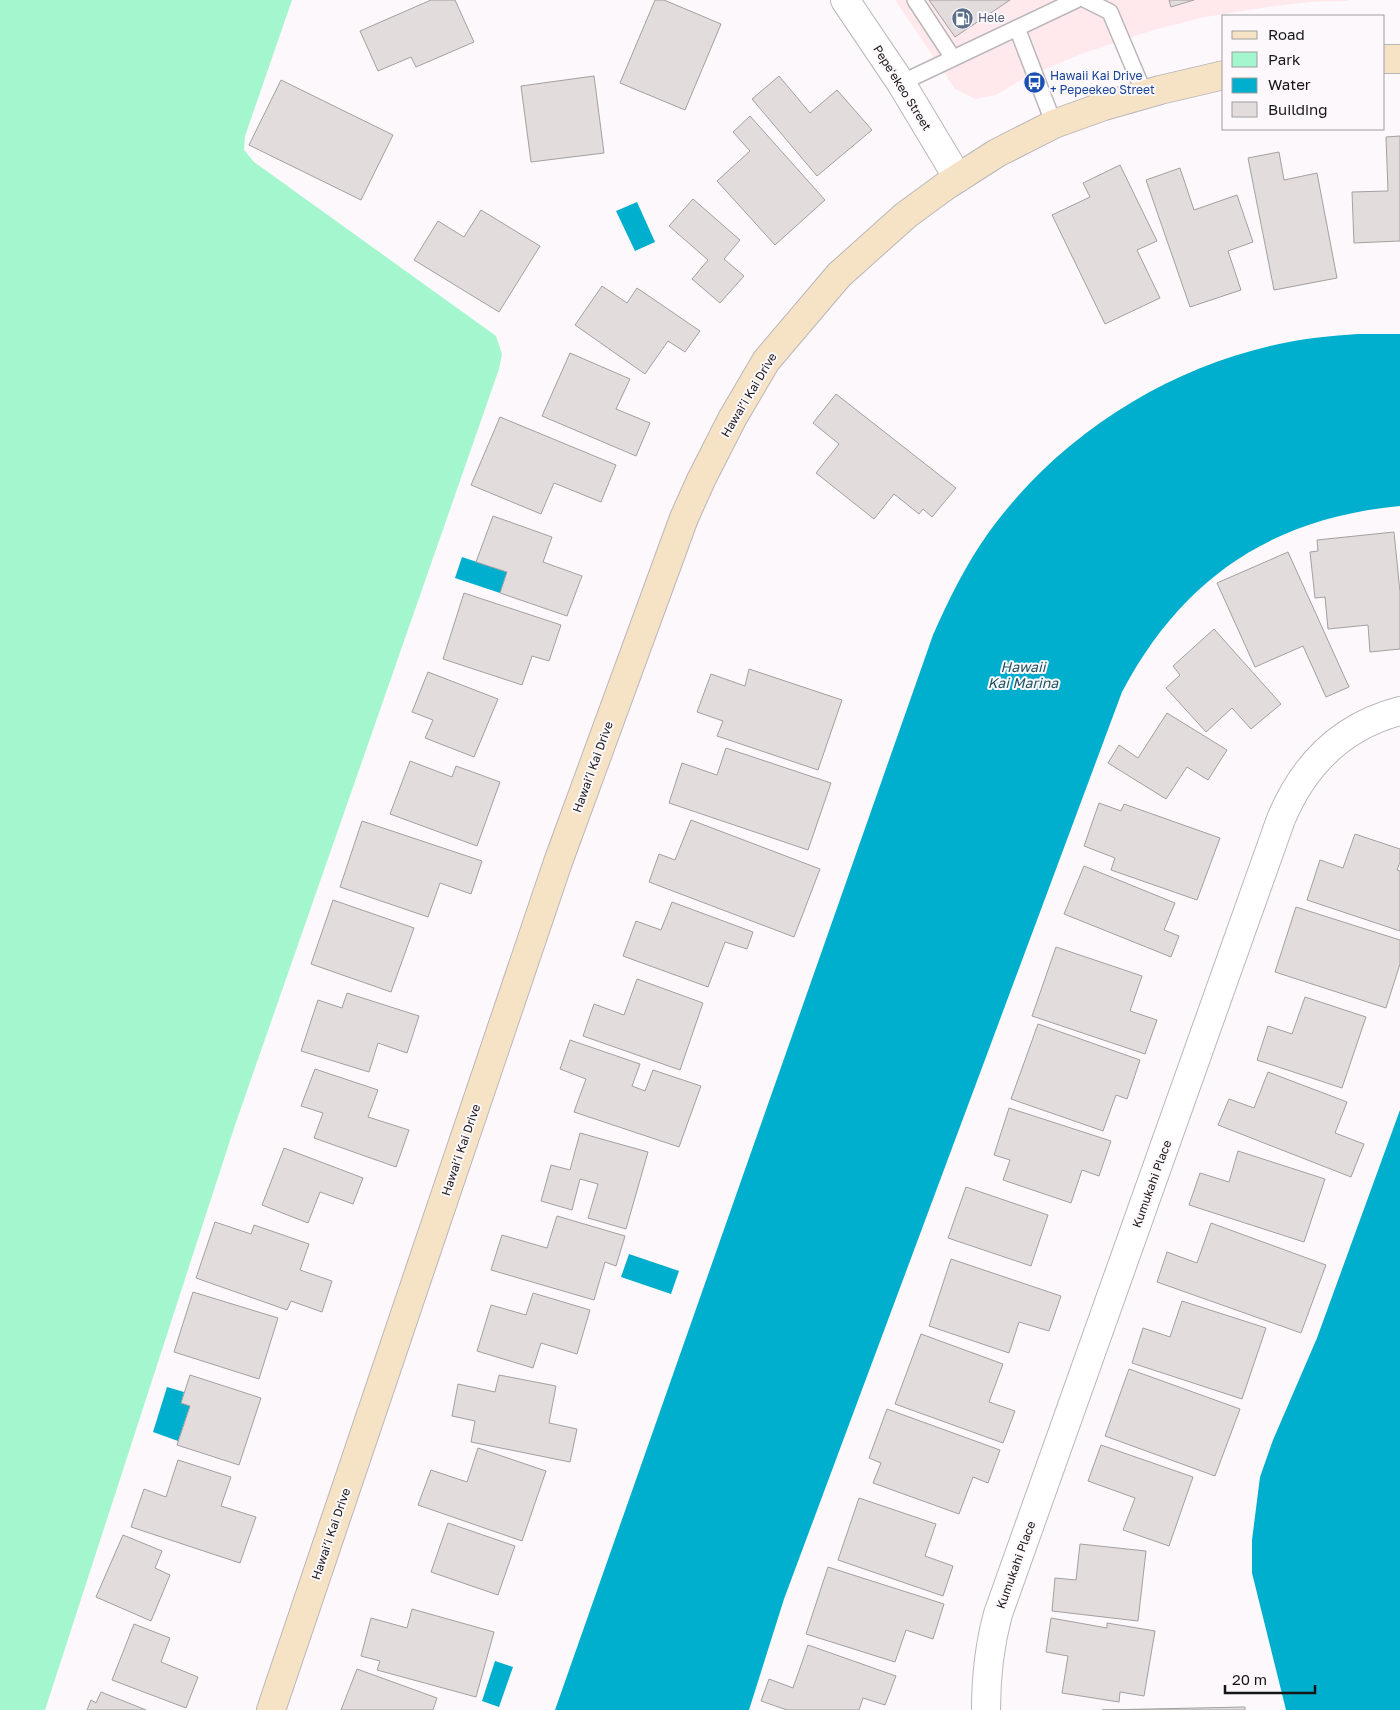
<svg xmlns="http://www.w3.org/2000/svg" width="1400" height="1710" font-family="'Golos Text',sans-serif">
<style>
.commercial{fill:#ffe9ec}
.green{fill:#a3f6ce}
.water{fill:#00aece}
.building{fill:#e2dddc;stroke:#a4a09f}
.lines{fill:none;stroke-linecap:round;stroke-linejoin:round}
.service-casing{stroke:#bab7ba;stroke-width:18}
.minor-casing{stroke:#bab7ba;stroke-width:30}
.tertiary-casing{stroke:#bab7ba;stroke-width:30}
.secondary-casing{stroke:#bab7ba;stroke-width:30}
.service{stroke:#fff;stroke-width:15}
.minor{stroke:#fff;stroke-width:28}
.tertiary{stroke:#fff;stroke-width:28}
.secondary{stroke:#f6e2c4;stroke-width:28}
.labels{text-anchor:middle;stroke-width:4;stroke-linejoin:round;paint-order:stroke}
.service-label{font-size:12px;fill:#4e5e75;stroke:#fcf8fb;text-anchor:start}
.transit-label{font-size:12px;fill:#164399;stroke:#fcf8fb;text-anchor:start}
.street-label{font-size:12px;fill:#171617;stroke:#fcf8fb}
.water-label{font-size:14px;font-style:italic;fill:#1a5260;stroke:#fcf8fb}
</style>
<rect width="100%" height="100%" fill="#fcf8fb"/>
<path class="commercial" d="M895,0H1348V1L1309,2L1268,7L1205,17L1150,31L1084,53L1026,77L996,95L975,99L955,89Z"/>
<path class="green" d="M0,0H292L245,136L244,150L254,162L496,336L502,354L499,369L235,1125L45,1710H0Z"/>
<g class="water">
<path d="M637,202L655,242L635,251L616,211Z"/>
<path d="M1358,334H1400V506C1272,518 1182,578 1122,692L784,1599L749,1710H555L933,635C949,599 966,564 989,532C1059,436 1164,369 1279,344C1305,338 1331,336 1358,334Z"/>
<path d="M462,557L507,572L500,593L455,578Z"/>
<path d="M1400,1110V1710H1286L1252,1573V1540L1260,1477L1273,1440L1317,1338Z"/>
<path d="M629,1254L679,1271L671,1294L621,1277Z"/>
<path d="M167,1387L184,1392L181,1403L190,1406L178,1441L153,1432Z"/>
<path d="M495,1661L513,1667L499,1707L482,1701Z"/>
</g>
<g class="building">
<path d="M431,0H455L474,42L416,67L411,57L378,71L360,31Z"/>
<path d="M655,0H664L721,24L685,110L620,83Z"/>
<path d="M929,0H1010L955,37Z"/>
<path d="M1169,0H1194L1171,7Z"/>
<path d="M594,76L604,153L531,162L521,86Z"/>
<path d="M779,76L810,113L837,90L872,130L817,176L752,99Z"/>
<path d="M281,80L393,135L361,200L249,145Z"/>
<path d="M750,116L825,200L775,245L717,181L750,151L733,132Z"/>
<path d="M1400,136V241L1354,243L1352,192L1388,191L1386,137Z"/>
<path d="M1279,152L1284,180L1317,173L1337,278L1274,290L1248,158Z"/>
<path d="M1120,165L1157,241L1137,250L1160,298L1105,324L1052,215L1090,197L1083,183Z"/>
<path d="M1180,168L1194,210L1237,195L1253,242L1228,251L1241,290L1190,307L1146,180Z"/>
<path d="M693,199L740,240L724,259L744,276L720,303L692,279L708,260L669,226Z"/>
<path d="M481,210L540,246L499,312L414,260L438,221L464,237Z"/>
<path d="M602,286L627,303L637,288L700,331L685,352L668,341L645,374L575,325Z"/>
<path d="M570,353L630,379L616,409L650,423L636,456L542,416Z"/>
<path d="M836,394L956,488L932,517L923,509L919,514L894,494L874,519L816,473L839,444L813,423Z"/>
<path d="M500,417L616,465L601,502L554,483L541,514L471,485Z"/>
<path d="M493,516L552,537L543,562L582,576L567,616L500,593L507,572L476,562Z"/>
<path d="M1394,532L1400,592V649L1370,652L1368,625L1328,629L1325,597L1315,598L1310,552L1318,551L1317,540Z"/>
<path d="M1288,552L1349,687L1326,697L1303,646L1255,667L1217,583Z"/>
<path d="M464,593L561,625L549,661L532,656L522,685L443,659Z"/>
<path d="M1214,629L1281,704L1251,729L1232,708L1206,732L1166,688L1180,675L1173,666Z"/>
<path d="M749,669L842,700L818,770L717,736L723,721L697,712L711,674L745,686Z"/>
<path d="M428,672L498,699L474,757L425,738L433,720L412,712Z"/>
<path d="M1167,713L1227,750L1208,780L1187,767L1166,799L1108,763L1119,745L1138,758Z"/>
<path d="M726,748L831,783L808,850L669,803L682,763L717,775Z"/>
<path d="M410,761L452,777L456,766L500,782L477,846L390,814Z"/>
<path d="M1099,803L1121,811L1124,804L1220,838L1197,900L1111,870L1115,858L1084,846Z"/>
<path d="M691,820L820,869L794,937L649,882L659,854L675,860Z"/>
<path d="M362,821L482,861L471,894L440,883L428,917L340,887Z"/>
<path d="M1355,834L1400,849V862L1397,870L1400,871V931L1307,900L1320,860L1343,868Z"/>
<path d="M1084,866L1175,903L1164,930L1179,936L1171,957L1064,914Z"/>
<path d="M333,900L414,928L391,992L311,964Z"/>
<path d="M672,902L753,932L747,949L725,942L708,987L623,956L636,921L661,930Z"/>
<path d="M1296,907L1400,940V964L1386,1008L1275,972Z"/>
<path d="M1056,947L1142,976L1130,1011L1157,1020L1145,1054L1032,1016Z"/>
<path d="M637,979L703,1003L680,1070L583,1036L594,1004L624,1015Z"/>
<path d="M347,993L419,1016L407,1053L378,1043L369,1072L301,1051L318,1000L342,1008Z"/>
<path d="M1305,997L1366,1017L1342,1088L1257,1060L1268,1026L1292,1034Z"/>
<path d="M1038,1024L1140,1060L1127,1099L1116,1095L1103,1131L1011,1099Z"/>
<path d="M570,1040L640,1064L632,1086L645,1091L653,1070L701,1086L679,1147L574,1112L586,1079L560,1069Z"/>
<path d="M315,1069L378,1090L368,1117L409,1130L396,1167L314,1138L323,1113L301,1106Z"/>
<path d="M1268,1072L1347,1102L1335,1133L1364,1144L1351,1177L1218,1125L1229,1099L1254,1108Z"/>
<path d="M1009,1108L1111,1141L1099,1176L1082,1170L1071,1203L1003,1180L1010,1160L994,1155Z"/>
<path d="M580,1133L648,1152L626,1229L588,1218L598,1184L580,1179L572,1210L541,1201L551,1165L570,1170Z"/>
<path d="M284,1148L363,1178L353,1204L320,1192L308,1223L262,1205Z"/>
<path d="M1238,1151L1325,1179L1304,1242L1189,1205L1200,1173L1229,1182Z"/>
<path d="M966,1187L1048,1215L1031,1266L948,1238Z"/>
<path d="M557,1216L625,1236L616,1266L605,1262L594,1300L491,1270L502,1235L547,1248Z"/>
<path d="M215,1222L251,1234L254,1225L309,1244L300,1270L332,1281L322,1312L291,1301L287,1310L196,1278Z"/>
<path d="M1211,1223L1326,1265L1301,1333L1157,1282L1167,1252L1197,1263Z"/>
<path d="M951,1259L1061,1296L1049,1331L1019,1322L1009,1353L929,1326Z"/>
<path d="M193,1292L278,1318L259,1379L174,1352Z"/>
<path d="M533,1293L590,1310L577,1354L541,1343L533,1368L477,1351L491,1305L526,1315Z"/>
<path d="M1182,1301L1266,1328L1242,1399L1132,1363L1143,1328L1170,1337Z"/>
<path d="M921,1334L1003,1364L989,1402L1015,1411L1003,1443L895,1404Z"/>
<path d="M1129,1369L1240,1409L1215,1476L1105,1436Z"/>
<path d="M190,1375L261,1398L239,1465L177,1445L190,1406L181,1403Z"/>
<path d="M499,1375L556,1386L549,1423L577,1429L570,1462L471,1442L475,1421L452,1416L458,1384L495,1392Z"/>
<path d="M887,1409L1000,1450L988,1483L973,1477L959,1514L873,1483L881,1463L869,1458Z"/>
<path d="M1101,1445L1193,1477L1169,1546L1123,1530L1135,1498L1088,1481Z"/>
<path d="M478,1448L546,1471L522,1541L418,1505L431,1470L467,1482Z"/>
<path d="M178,1460L231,1477L221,1506L256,1517L240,1563L131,1527L144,1489L166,1497Z"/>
<path d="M859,1498L936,1524L925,1556L953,1566L943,1596L838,1560Z"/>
<path d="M448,1523L515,1546L498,1595L431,1572Z"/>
<path d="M123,1535L162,1551L155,1568L170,1575L151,1621L96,1597Z"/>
<path d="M1080,1544L1146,1551L1138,1621L1052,1611L1055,1578L1076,1580Z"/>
<path d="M828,1567L944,1604L933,1639L906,1630L895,1662L806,1634Z"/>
<path d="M412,1609L494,1632L476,1697L377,1670L380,1661L361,1656L371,1618L407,1628Z"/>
<path d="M1051,1618L1107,1628V1623L1155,1631L1144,1696L1120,1692L1119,1702L1062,1693L1068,1656L1046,1652Z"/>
<path d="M134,1624L170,1638L161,1662L198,1677L186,1708L112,1680Z"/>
<path d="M808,1645L896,1676L885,1705L863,1698L859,1710H787L761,1701L769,1679L793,1688Z"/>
<path d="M357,1669L437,1698L433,1710H341Z"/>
<path d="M101,1692L146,1710H87L91,1700L96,1703Z"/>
<path d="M1245,1707V1710H1102Z"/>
</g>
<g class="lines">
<defs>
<g id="service">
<path d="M915,0L953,58"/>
<path d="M1086,0L1110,12L1145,95"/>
<path d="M1017,28L1054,124"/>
<path d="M901,83L1076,0"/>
</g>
<path id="minor" d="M986,1710C986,1676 989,1647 998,1614L1281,819C1304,764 1342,726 1400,711"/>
<path id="tertiary" d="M845,0L901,83L958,178"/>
<g id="secondary">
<path d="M1384,59H1400"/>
<path d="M271,1710L558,862L684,518L701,480L732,419L766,361L839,275L906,215L947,185L997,153L1054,124L1104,106L1160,90L1224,75"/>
</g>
</defs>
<use href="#service" class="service-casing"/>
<use href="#minor" class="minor-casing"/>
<use href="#tertiary" class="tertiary-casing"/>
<use href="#secondary" class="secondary-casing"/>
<use href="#service" class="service"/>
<use href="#minor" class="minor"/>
<use href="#tertiary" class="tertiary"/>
<use href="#secondary" class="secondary"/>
</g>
<defs>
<symbol id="fuel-disc" viewBox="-11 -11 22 22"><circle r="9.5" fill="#5c6f8a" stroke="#fcf8fb"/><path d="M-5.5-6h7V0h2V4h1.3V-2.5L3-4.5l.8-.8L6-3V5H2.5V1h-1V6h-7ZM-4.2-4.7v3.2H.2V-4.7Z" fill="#fff"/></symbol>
<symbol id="bus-disc" viewBox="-11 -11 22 22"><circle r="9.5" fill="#1a4fb4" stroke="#fcf8fb"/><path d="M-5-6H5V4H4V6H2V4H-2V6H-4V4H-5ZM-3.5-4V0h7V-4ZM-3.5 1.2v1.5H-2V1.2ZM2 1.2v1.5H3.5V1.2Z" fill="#fff"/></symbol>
</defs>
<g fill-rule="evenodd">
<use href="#fuel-disc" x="950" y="6" width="25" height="25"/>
<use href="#bus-disc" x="1022" y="70" width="25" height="25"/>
</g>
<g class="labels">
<g class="service-label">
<text x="978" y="22">Hele</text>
</g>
<g class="transit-label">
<text x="1050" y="80">Hawaii Kai Drive<tspan x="1050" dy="14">+ Pepeekeo Street</tspan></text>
</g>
<g class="street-label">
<text transform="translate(902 88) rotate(58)" y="4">Pepeʻekeo Street</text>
<text transform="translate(749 395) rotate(-59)" y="4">Hawai’i Kai Drive</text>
<text transform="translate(593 767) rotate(-70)" y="4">Hawai’i Kai Drive</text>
<text transform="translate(461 1150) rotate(-71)" y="4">Hawai’i Kai Drive</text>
<text transform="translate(1152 1184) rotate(-70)" y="4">Kumukahi Place</text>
<text transform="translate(331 1534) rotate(-71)" y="4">Hawai’i Kai Drive</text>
<text transform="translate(1016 1565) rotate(-70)" y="4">Kumukahi Place</text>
</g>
<g class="water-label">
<text x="1023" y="672">Hawaii<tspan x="1023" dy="16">Kai Marina</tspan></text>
</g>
</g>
<rect x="1222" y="15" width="162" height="115" fill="#fcf8fb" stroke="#a09ea0"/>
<rect x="1232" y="31" width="25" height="8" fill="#f6e2c4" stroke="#a09ea0"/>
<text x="1268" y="40" font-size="15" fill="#171617">Road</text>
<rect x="1232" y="52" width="25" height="15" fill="#a3f6ce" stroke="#a09ea0"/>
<text x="1268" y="65" font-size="15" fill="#171617">Park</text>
<rect x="1232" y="78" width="25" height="15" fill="#00aece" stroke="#a09ea0"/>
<text x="1268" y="90" font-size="15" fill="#171617">Water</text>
<rect x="1232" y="102" width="25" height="15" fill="#e2dddc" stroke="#a09ea0"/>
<text x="1268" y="115" font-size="15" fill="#171617">Building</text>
<path d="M1225 1685v8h90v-8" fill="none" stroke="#171617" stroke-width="2.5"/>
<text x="1232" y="1685" font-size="15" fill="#171617" stroke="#fcf8fb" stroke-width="4" paint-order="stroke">20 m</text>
</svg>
